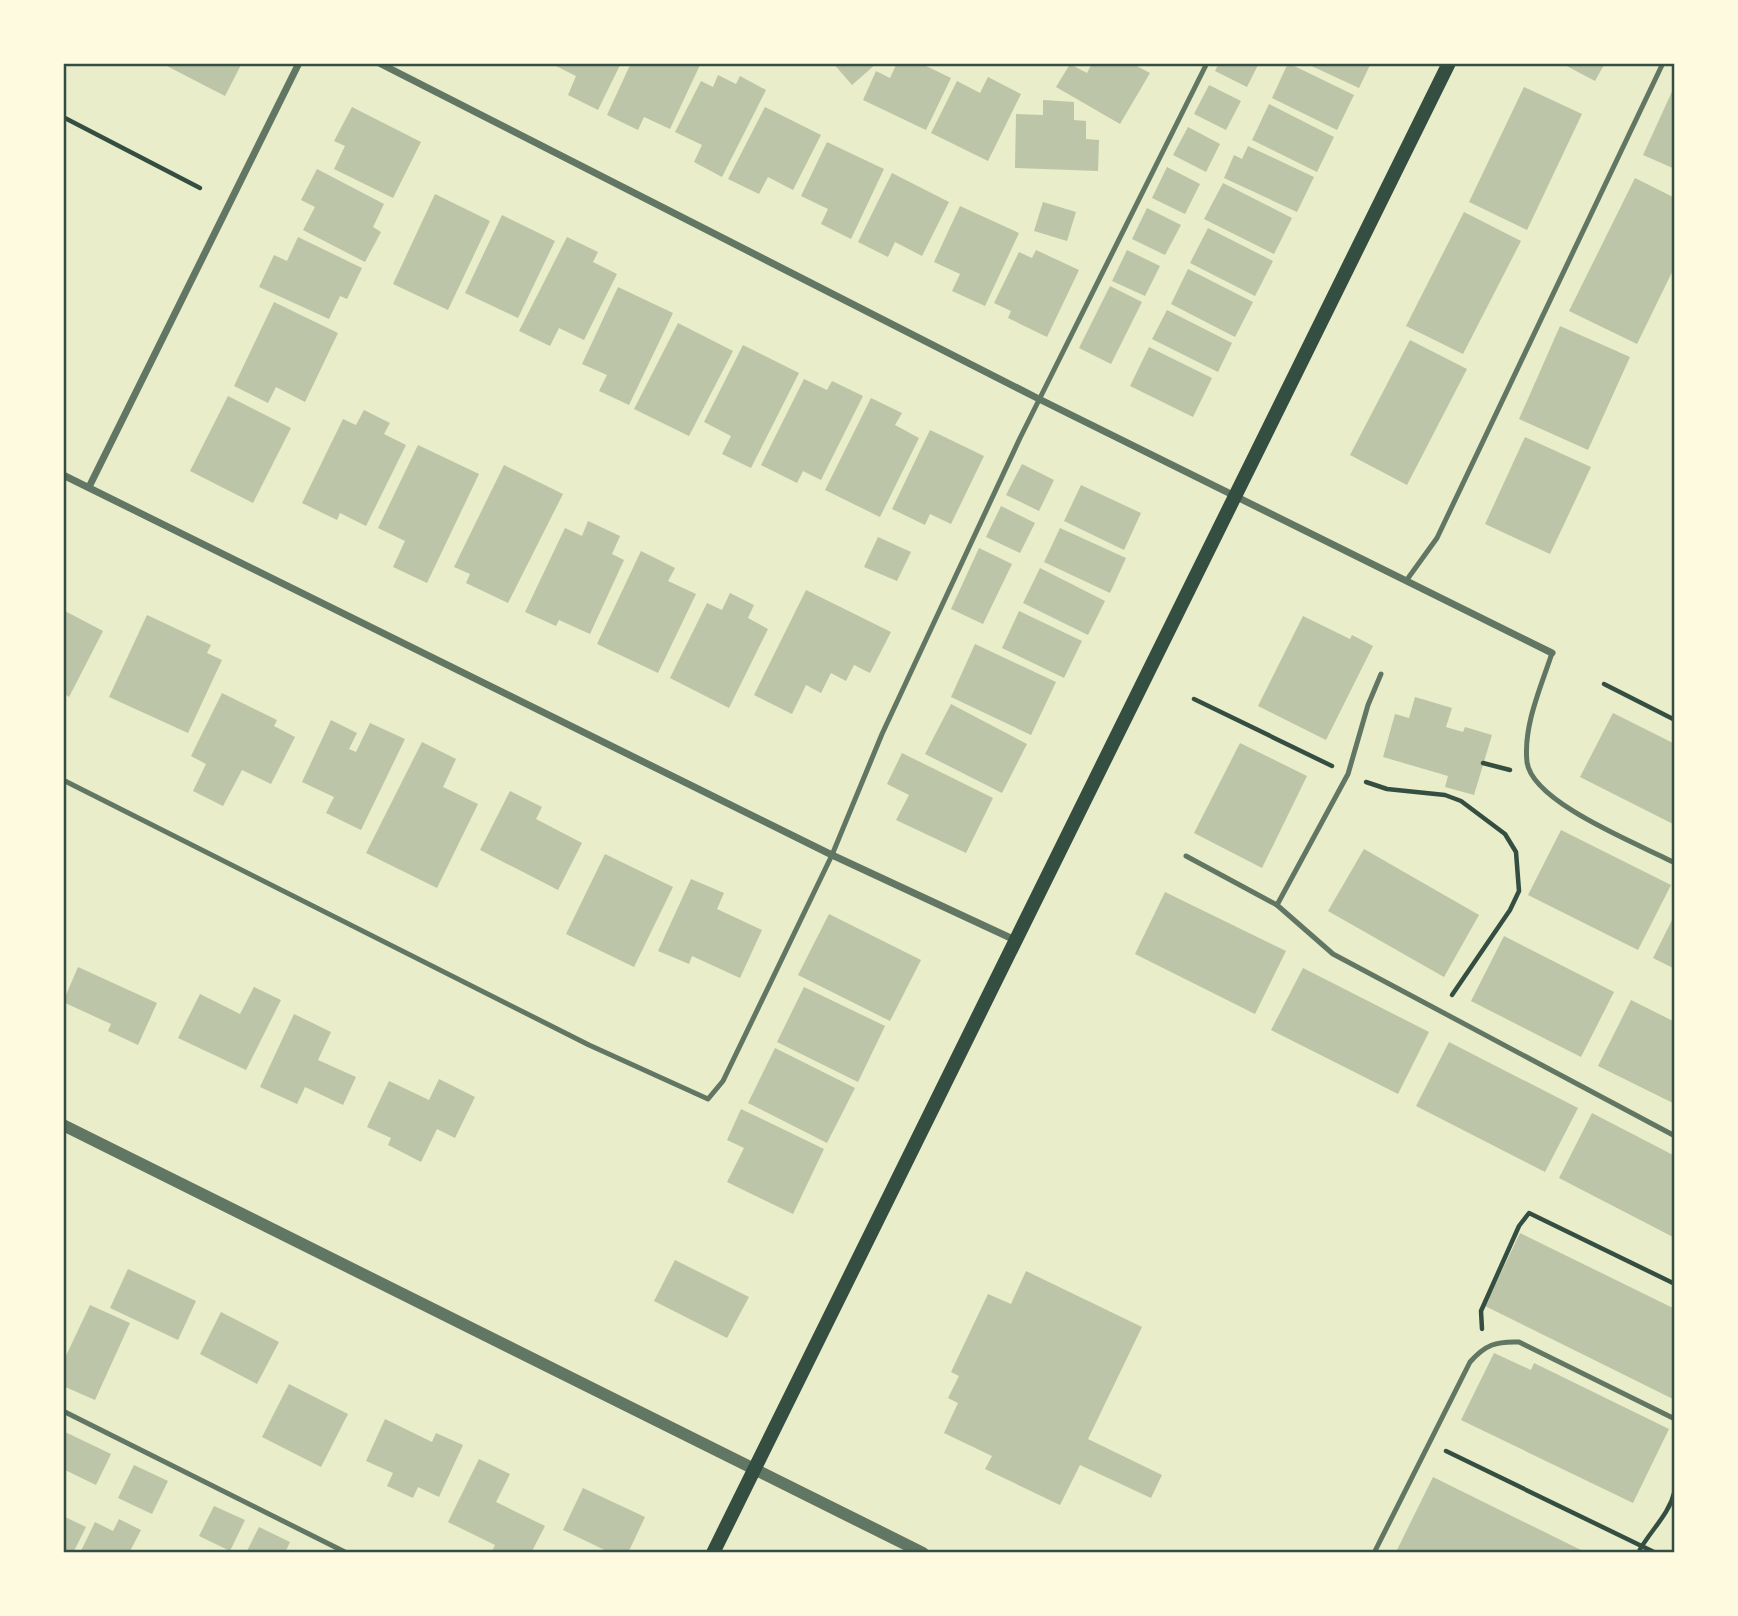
<svg xmlns="http://www.w3.org/2000/svg" width="1738" height="1616" font-family="Spectral,serif">
<style>
.building{fill:#bcc5a7}
.lines{fill:none;stroke-linecap:round;stroke-linejoin:round}
.path{stroke:#344e41;stroke-width:4.5}
.service{stroke:#617663;stroke-width:5}
.minor{stroke:#617663;stroke-width:7}
.tertiary{stroke:#617663;stroke-width:12}
.secondary{stroke:#344e41;stroke-width:14}
.neatline{fill:none;stroke:#344e41;stroke-width:2.5}
</style>
<rect width="100%" height="100%" fill="#e9edc9"/>
<g class="building">
<path d="M161,63H242L225,96Z"/>
<path d="M550,63H621L598,110L568,95L576,76Z"/>
<path d="M631,63L700,65L670,129L644,117L638,130L607,115Z"/>
<path d="M833,63H877L852,85Z"/>
<path d="M897,63H927L926,66L951,78L926,130L863,100L876,71L890,78Z"/>
<path d="M1092,63H1131L1150,73L1120,124L1056,87L1070,64L1087,73Z"/>
<path d="M1219,63H1259L1247,87L1215,71Z"/>
<path d="M1288,63L1354,95L1337,130L1272,98Z"/>
<path d="M1305,63H1371L1359,88Z"/>
<path d="M1561,63H1605L1595,81Z"/>
<path d="M718,75L736,84L740,76L766,90L722,177L694,162L702,145L675,132L701,81L713,87Z"/>
<path d="M988,77L1021,94L988,161L931,133L957,81L980,93Z"/>
<path d="M1209,85L1241,101L1226,130L1194,114Z"/>
<path d="M1675,85V169L1643,155Z"/>
<path d="M1524,87L1582,114L1527,230L1469,202Z"/>
<path d="M1043,100L1074,102V120L1086,121V139L1099,140L1098,171L1015,168L1016,114L1043,115Z"/>
<path d="M1269,104L1334,137L1317,172L1252,140Z"/>
<path d="M352,107L421,142L393,198L334,169L345,146L334,141Z"/>
<path d="M765,107L821,135L793,190L768,177L759,194L728,179Z"/>
<path d="M1188,127L1220,144L1206,172L1173,155Z"/>
<path d="M827,142L884,169L851,239L821,224L828,209L801,196Z"/>
<path d="M1248,146L1314,177L1297,212L1224,178L1234,155L1242,159Z"/>
<path d="M1167,167L1200,184L1185,214L1152,198Z"/>
<path d="M317,169L384,204L373,227L381,232L365,262L303,230L315,207L301,200Z"/>
<path d="M892,173L949,202L922,256L895,242L888,257L858,242Z"/>
<path d="M1635,178L1675,198V266L1637,344L1569,311Z"/>
<path d="M1223,183L1292,218L1274,254L1204,219Z"/>
<path d="M435,194L490,221L448,310L393,284Z"/>
<path d="M1043,202L1076,212L1067,241L1034,231Z"/>
<path d="M960,206L1019,233L985,306L952,291L960,274L934,262Z"/>
<path d="M1147,208L1181,225L1165,255L1132,239Z"/>
<path d="M1464,212L1521,241L1463,354L1406,326Z"/>
<path d="M502,215L555,241L518,318L465,293Z"/>
<path d="M1208,228L1273,261L1255,296L1190,263Z"/>
<path d="M298,237L362,268L347,299L340,296L329,319L259,287L274,255L287,261Z"/>
<path d="M567,237L598,252L593,262L617,274L584,340L559,328L550,346L519,331Z"/>
<path d="M1036,250L1079,270L1047,337L1008,318L1011,311L994,303L1019,252L1032,258Z"/>
<path d="M1127,250L1160,266L1145,296L1112,281Z"/>
<path d="M1188,269L1253,302L1235,337L1171,304Z"/>
<path d="M1110,286L1142,302L1111,364L1079,348Z"/>
<path d="M618,287L673,313L629,405L599,391L607,375L582,364Z"/>
<path d="M274,302L338,333L305,402L276,387L268,403L234,386Z"/>
<path d="M1167,310L1232,343L1218,372L1152,339Z"/>
<path d="M678,323L733,351L689,436L634,409Z"/>
<path d="M1560,326L1630,357L1588,450L1519,419Z"/>
<path d="M1410,340L1467,369L1407,485L1350,455Z"/>
<path d="M743,345L799,373L751,468L722,454L731,436L704,422Z"/>
<path d="M1149,347L1212,378L1193,417L1130,386Z"/>
<path d="M804,379L827,390L832,381L863,396L821,480L803,471L797,483L761,465Z"/>
<path d="M228,396L291,428L253,503L190,471Z"/>
<path d="M871,398L902,413L895,425L919,438L880,517L825,490Z"/>
<path d="M364,410L390,423L384,434L406,445L366,526L340,513L337,520L302,503L343,419L356,425Z"/>
<path d="M930,430L984,456L951,524L930,514L925,525L892,509Z"/>
<path d="M1525,437L1591,467L1550,554L1485,524Z"/>
<path d="M418,445L479,474L427,583L393,567L405,541L378,528Z"/>
<path d="M1022,464L1054,480L1039,511L1006,495Z"/>
<path d="M504,465L563,494L508,603L466,583L470,574L454,567Z"/>
<path d="M1081,485L1141,513L1124,550L1064,521Z"/>
<path d="M1001,506L1035,523L1020,553L986,537Z"/>
<path d="M588,521L620,536L612,554L624,560L590,634L559,620L556,626L525,612L565,528L582,536Z"/>
<path d="M1060,528L1126,558L1110,593L1044,562Z"/>
<path d="M878,537L911,552L897,581L864,567Z"/>
<path d="M979,548L1012,564L983,624L951,609Z"/>
<path d="M641,551L675,568L668,581L696,594L658,673L597,644Z"/>
<path d="M1040,568L1105,601L1088,635L1023,603Z"/>
<path d="M806,590L891,632L870,673L854,665L846,681L831,673L821,693L806,685L792,714L754,695Z"/>
<path d="M730,593L754,605L748,618L768,629L729,708L670,678L707,603L722,610Z"/>
<path d="M63,610L103,631L69,697L63,693Z"/>
<path d="M1019,611L1082,641L1064,678L1002,648Z"/>
<path d="M147,615L211,645L207,653L222,660L188,733L109,697Z"/>
<path d="M1303,616L1350,639L1352,635L1373,646L1326,740L1258,706Z"/>
<path d="M975,644L1056,682L1031,735L951,697Z"/>
<path d="M222,693L277,720L274,726L295,737L271,784L242,770L223,806L193,791L206,764L191,756Z"/>
<path d="M1415,697L1452,708L1446,727L1463,732L1465,727L1492,735L1474,795L1445,787L1448,776L1383,757L1395,714L1409,718Z"/>
<path d="M951,704L1027,744L1002,793L925,754Z"/>
<path d="M1613,713L1675,744V825L1580,777Z"/>
<path d="M331,720L357,733L349,749L356,752L370,723L405,739L361,830L326,813L334,797L302,782Z"/>
<path d="M422,742L456,759L443,787L478,804L437,888L366,853Z"/>
<path d="M1240,743L1307,776L1262,868L1194,833Z"/>
<path d="M902,753L993,798L966,853L896,820L909,795L887,784Z"/>
<path d="M510,791L542,807L536,819L582,843L558,890L480,850Z"/>
<path d="M1561,830L1671,885L1638,950L1528,895Z"/>
<path d="M1364,849L1479,915L1444,977L1328,911Z"/>
<path d="M605,854L673,887L634,967L566,934Z"/>
<path d="M691,879L724,893L717,909L762,930L740,978L692,956L689,964L658,951Z"/>
<path d="M1165,892L1286,951L1255,1014L1135,954Z"/>
<path d="M829,914L921,960L890,1021L798,975Z"/>
<path d="M1675,914V969L1653,958Z"/>
<path d="M1504,936L1614,992L1581,1057L1471,1001Z"/>
<path d="M78,967L157,1003L138,1045L108,1031L111,1024L63,1002Z"/>
<path d="M1303,968L1429,1032L1398,1094L1271,1030Z"/>
<path d="M254,987L281,1000L246,1070L178,1038L200,994L240,1014Z"/>
<path d="M804,987L885,1026L858,1082L777,1042Z"/>
<path d="M1631,1000L1675,1022V1104L1598,1066Z"/>
<path d="M294,1014L331,1032L318,1060L356,1077L343,1105L305,1087L297,1104L260,1087Z"/>
<path d="M1449,1042L1578,1108L1545,1172L1416,1106Z"/>
<path d="M775,1048L855,1088L827,1143L748,1103Z"/>
<path d="M439,1079L475,1097L455,1138L437,1129L421,1162L388,1145L391,1138L367,1127L389,1081L429,1100Z"/>
<path d="M741,1109L824,1149L793,1214L727,1182L744,1148L727,1140Z"/>
<path d="M1592,1113L1675,1156V1238L1559,1178Z"/>
<path d="M1520,1233L1675,1309V1400L1485,1306Z"/>
<path d="M675,1260L749,1297L727,1338L654,1301Z"/>
<path d="M128,1269L196,1301L178,1340L110,1308Z"/>
<path d="M1026,1271L1142,1327L1088,1439L1162,1475L1151,1498L1080,1465L1060,1505L985,1469L992,1456L944,1433L958,1403L948,1398L959,1376L951,1372L988,1294L1011,1304Z"/>
<path d="M90,1305L130,1323L95,1400L63,1386V1362Z"/>
<path d="M221,1312L279,1342L257,1384L200,1354Z"/>
<path d="M1494,1353L1531,1370L1534,1363L1669,1429L1633,1503L1461,1420Z"/>
<path d="M289,1384L348,1414L321,1467L262,1437Z"/>
<path d="M385,1419L432,1442L436,1433L463,1445L439,1497L418,1487L413,1498L387,1486L393,1473L366,1461Z"/>
<path d="M63,1431L111,1454L96,1485L63,1469Z"/>
<path d="M479,1459L510,1474L496,1502L545,1526L531,1553H491L495,1545L448,1522Z"/>
<path d="M134,1465L168,1481L152,1514L118,1498Z"/>
<path d="M1433,1477L1587,1553H1403L1397,1550Z"/>
<path d="M583,1488L645,1517L628,1553H611L563,1530Z"/>
<path d="M214,1506L245,1520L230,1551L199,1536Z"/>
<path d="M63,1516L86,1527L73,1553H63Z"/>
<path d="M119,1519L141,1530L129,1553H80L95,1522L113,1531Z"/>
<path d="M259,1527L290,1542L285,1553H246Z"/>
</g>
<g class="lines">
<g class="path">
<path d="M63,117L200,188"/>
<path d="M1604,684L1675,720"/>
<path d="M1194,699L1332,766"/>
<path d="M1483,763L1510,770"/>
<path d="M1366,782L1387,789L1445,795L1461,801L1505,834L1516,852L1519,891L1510,910L1452,995"/>
<path d="M1482,1329L1481,1311L1519,1226L1529,1213L1675,1284"/>
<path d="M1446,1451L1656,1553"/>
<path d="M1675,1472V1485"/>
<path d="M1638,1553C1650,1530 1669,1516 1675,1490"/>
</g>
<g class="service">
<path d="M1406,581L1437,538L1663,63"/>
<path d="M1552,653C1541,687 1523,726 1527,762C1532,803 1641,845 1675,863"/>
<path d="M63,780L589,1045L708,1099L723,1081L832,855L882,734L1020,438L1207,63"/>
<path d="M1186,856L1277,905L1333,954L1675,1136"/>
<path d="M1277,905L1348,774L1368,705L1381,674"/>
<path d="M63,1411L347,1553"/>
<path d="M1374,1553L1470,1362C1485,1345 1496,1341 1519,1342L1675,1419"/>
</g>
<g class="minor">
<path d="M379,63L1039,399L1552,653"/>
<path d="M63,475L832,855L1015,940"/>
<path d="M89,487L299,63"/>
</g>
<path class="tertiary" d="M63,1125L923,1553"/>
<path class="secondary" d="M713,1553L1449,63"/>
</g>
<rect width="1738" height="1616" fill="none" stroke="#fefae0" stroke-width="130"/>
<rect x="65" y="65" width="1608" height="1486" class="neatline"/>
</svg>
